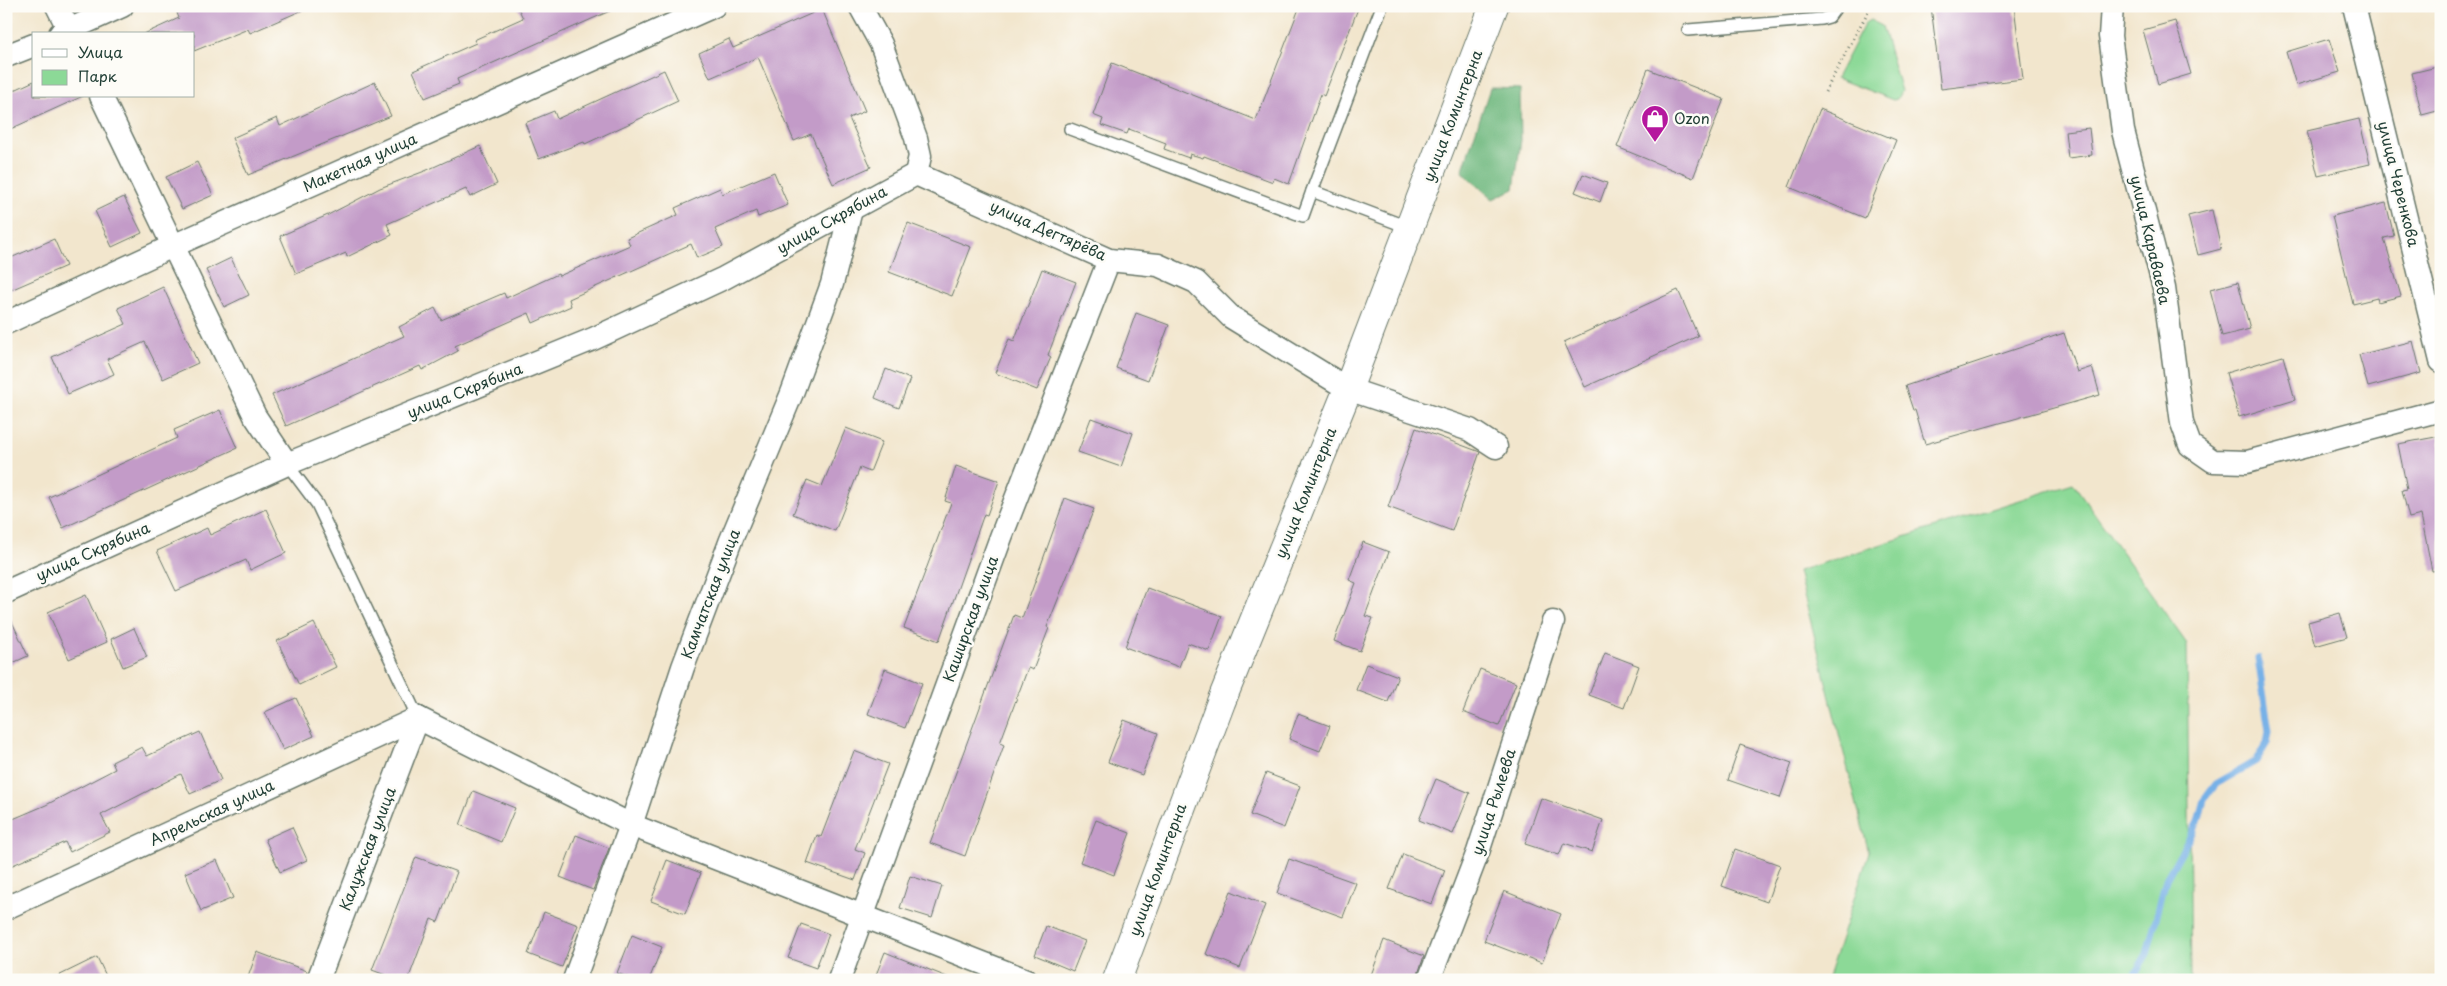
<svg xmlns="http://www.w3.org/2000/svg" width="2447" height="986" font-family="'Playpen Sans',sans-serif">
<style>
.green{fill:#8cd997;stroke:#568b66}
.forest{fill:#71b980;stroke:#487b5a}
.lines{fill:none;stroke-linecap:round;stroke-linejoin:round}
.stream{stroke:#77b1e7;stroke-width:7}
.building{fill:#c39bc8}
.lane-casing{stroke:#69786a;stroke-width:14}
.street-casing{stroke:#69786a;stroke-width:25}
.secondary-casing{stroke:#69786a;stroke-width:30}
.path{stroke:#69786a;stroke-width:3;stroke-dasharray:1 4;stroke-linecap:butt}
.lane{stroke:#fff;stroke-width:11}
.street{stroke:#fff;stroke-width:22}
.secondary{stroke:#fff;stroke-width:28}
.labels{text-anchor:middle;stroke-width:5;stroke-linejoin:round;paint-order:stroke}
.street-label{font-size:15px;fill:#1f3d34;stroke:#fdfcf7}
.poi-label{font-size:15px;fill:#1f3d34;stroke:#fdfcf7;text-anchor:start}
</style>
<rect width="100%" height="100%" fill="#fdfcf7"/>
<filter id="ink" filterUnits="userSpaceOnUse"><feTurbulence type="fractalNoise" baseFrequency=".02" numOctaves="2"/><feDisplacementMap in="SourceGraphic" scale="10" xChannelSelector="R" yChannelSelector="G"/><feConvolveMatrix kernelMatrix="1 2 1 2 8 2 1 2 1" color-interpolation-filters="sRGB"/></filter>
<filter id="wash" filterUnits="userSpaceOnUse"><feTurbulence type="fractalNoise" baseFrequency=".0096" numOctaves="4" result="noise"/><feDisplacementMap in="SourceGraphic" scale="20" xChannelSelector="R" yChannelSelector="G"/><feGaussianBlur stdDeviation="1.12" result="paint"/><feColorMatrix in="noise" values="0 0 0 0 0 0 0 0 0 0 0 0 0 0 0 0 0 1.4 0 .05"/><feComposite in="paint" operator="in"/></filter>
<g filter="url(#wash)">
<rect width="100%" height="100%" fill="#f2e6cd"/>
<g class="green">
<path d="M1870,20L1882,26L1901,91L1897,99L1893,100L1836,78L1865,23Z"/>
<path d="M2073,483L2187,644L2191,980H1827L1869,853L1798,571Z"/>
</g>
<path class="forest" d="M1490,88L1520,89L1521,140L1514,189L1493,199L1462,172Z"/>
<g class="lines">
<path class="stream" d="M2131,980L2147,954L2166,879L2198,822L2204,800L2216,784L2256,761L2267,743L2269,731L2258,658"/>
</g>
<g id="blocks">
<g class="building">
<path d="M192,6H312L250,33L248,29L194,51V34H144L179,18L177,13Z"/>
<path d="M517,6H621L457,79L459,84L425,98L413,71L476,43L474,40L523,18Z"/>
<path d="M1300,6H1359L1324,96L1321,94L1289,184L1274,178L1273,182L1204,156L1203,158L1190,154L1189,158L1164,149L1166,143L1129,129L1127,134L1101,125L1103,119L1093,115L1112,63L1256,120Z"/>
<path d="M1931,6H2014L2023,79L1941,89Z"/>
<path d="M822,9L865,111L849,118L871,167L833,184L811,134L794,141L758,57L710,78L699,53L729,39L733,48Z"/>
<path d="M2175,21L2191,74L2158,84L2143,30Z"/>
<path d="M2329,39L2340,72L2296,85L2286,52Z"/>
<path d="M2441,66V110L2422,115L2412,73Z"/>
<path d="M1648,69L1724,99L1693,178L1617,147Z"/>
<path d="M664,70L678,101L585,144L584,142L539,159L525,123L554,111L557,119Z"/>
<path d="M34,81V96H83L6,131V94Z"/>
<path d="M375,82L391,116L248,175L232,138L277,118L280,126Z"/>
<path d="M1820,109L1896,140L1865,218L1789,187Z"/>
<path d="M2359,119L2370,164L2318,176L2307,131Z"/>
<path d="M2089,128L2092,155L2068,158L2065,131Z"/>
<path d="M480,146L497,184L470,197L466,189L387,224L392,235L347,257L346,253L296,274L280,236L328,215L380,188L425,171Z"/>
<path d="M197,162L213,195L182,209L166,177Z"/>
<path d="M774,172L788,205L758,217L756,211L715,229L723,247L697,258L691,244L569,299L571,306L533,323L529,313L455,346L458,351L422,370L420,366L286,426L272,395L404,336L399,327L435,308L441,320L504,293L506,298L558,274L559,276L630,245L627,238L678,215L675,208L720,188L722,194Z"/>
<path d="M1583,174L1607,183L1600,202L1575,192Z"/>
<path d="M124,197L142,233L112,247L95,211Z"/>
<path d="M2386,203L2394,236L2384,238L2401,296L2378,302L2377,298L2353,304L2332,216Z"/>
<path d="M2212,210L2221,249L2198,255L2188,216Z"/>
<path d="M908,223L971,247L952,296L889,272Z"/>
<path d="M54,239L66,266L6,292V260Z"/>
<path d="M231,258L249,295L224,307L206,270Z"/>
<path d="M1042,269L1076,282L1048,355L1051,357L1037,390L995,373L1009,339L1014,341Z"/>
<path d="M2238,282L2250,329L2222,336L2210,289Z"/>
<path d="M163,287L198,363L163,379L145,342L107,359L114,374L68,394L52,357L126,324L118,308Z"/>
<path d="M1678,290L1698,336L1585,387L1564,342Z"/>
<path d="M1136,313L1169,325L1148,380L1116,368Z"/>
<path d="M2064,333L2077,372L2092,367L2100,395L1925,444L1915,410H1913L1905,386Z"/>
<path d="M2413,341L2421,373L2368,387L2359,355Z"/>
<path d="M2283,356L2295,400L2239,417L2226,373Z"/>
<path d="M886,369L910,379L899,408L875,398Z"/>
<path d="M220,410L237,448L63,528L49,497L177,438L174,430Z"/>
<path d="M1091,418L1133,433L1121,467L1078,452Z"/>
<path d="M846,428L882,442L870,472L860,468L835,531L793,514L807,480L822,486Z"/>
<path d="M1416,428L1480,452L1452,531L1388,507Z"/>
<path d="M2441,436V570L2432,571L2421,515L2409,518L2402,490L2407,489L2398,444Z"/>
<path d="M956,466L999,481L987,515L984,514L939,641L904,628L951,503L945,501Z"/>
<path d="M1065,498L1094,509L1047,627L1049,628L1033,670L1028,668L1000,743L1004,745L965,856L930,843L1014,615L1022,618Z"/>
<path d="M266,509L286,553L250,570L246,560L176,591L157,551L207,528L210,535Z"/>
<path d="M1363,542L1389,552L1365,616L1373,618L1360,651L1334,641L1356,583L1349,580Z"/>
<path d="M1147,588L1222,616L1209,651L1188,643L1179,667L1125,647Z"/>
<path d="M86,595L107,642L69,659L48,612Z"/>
<path d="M6,609L28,656L6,666Z"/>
<path d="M2340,613L2347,637L2315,646L2308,622Z"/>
<path d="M314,623L336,667L299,685L277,641Z"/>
<path d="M134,628L147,657L123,667L111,639Z"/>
<path d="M1605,653L1639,666L1624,708L1589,695Z"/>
<path d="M1366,664L1398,676L1388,702L1356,690Z"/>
<path d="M885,669L922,683L905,728L868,714Z"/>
<path d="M1480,669L1516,683L1499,726L1463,712Z"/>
<path d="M296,698L314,736L283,750L265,712Z"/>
<path d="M1298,714L1330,726L1320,751L1289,739Z"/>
<path d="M1124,720L1158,733L1142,775L1108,762Z"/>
<path d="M200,732L221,780L190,794L181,774L101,815L110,832L70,852L65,842L6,868V822L46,805L115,769L112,762L142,747L147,756Z"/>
<path d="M1740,745L1792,763L1780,798L1728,780Z"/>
<path d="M854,751L888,764L855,849L865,853L855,880L807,863L817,835L821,837Z"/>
<path d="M1266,773L1300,786L1284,828L1250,815Z"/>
<path d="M1436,779L1470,793L1453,834L1419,820Z"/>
<path d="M473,791L515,808L501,842L460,825Z"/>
<path d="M1541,798L1603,820L1592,852L1564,843L1559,855L1525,844Z"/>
<path d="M1096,820L1130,833L1114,875L1080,862Z"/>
<path d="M292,827L307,860L280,872L265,839Z"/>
<path d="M576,835L609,848L593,890L560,877Z"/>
<path d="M1735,849L1780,865L1767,902L1722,886Z"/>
<path d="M1403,854L1445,870L1432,904L1389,889Z"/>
<path d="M416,857L457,872L438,922L431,919L408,980H399L372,970Z"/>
<path d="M1289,859L1356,883L1343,917L1277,893Z"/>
<path d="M217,860L233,898L201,911L185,873Z"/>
<path d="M667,860L701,873L685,914L651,901Z"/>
<path d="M910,876L942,886L932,918L900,908Z"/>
<path d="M1231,891L1265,905L1240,968L1206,954Z"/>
<path d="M1504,891L1561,914L1542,963L1484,941Z"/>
<path d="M544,912L578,925L562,967L528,954Z"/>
<path d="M801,924L829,934L816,968L788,958Z"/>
<path d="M1046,926L1085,941L1073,971L1035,955Z"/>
<path d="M632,935L662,947L649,980H635L617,973Z"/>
<path d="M1384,940L1424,956L1416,980H1384L1371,975Z"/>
<path d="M257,952L307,971L305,980H247Z"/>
<path d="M885,952L952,979V980H874Z"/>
<path d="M97,957L108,980H50Z"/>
</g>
</g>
</g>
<g filter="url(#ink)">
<use href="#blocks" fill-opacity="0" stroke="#69786a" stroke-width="1"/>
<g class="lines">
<defs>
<g id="lane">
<path d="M1382,6L1312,191L1410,228"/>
<path d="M1688,30L1822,19L1829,17L1837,6"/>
<path d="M1070,129L1303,216L1312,191"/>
<path d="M287,464L317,504L418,718"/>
</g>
<g id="street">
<path d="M57,6L71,34"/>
<path d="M860,6L881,44L916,138L920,156L916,174L1109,260L1158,265L1196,282L1231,317L1348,389L1470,430L1496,447"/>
<path d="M2112,6L2110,36L2123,131L2164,288L2182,423L2190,445L2213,461L2247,462L2441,410"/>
<path d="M2354,6L2441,361"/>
<path d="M60,34L122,6"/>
<path d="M6,56L34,45"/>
<path d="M101,96L255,416L287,464"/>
<path d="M6,323L175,245L714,6"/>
<path d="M6,592L287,464L593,339L724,278L916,174"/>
<path d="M418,718L631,825L1026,980"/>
<path d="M6,908L418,718"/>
<path d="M318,980L418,718"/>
<path d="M574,980L631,825L683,667L731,540L792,393L832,284L851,210"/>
<path d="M839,980L1001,537L1109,260"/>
<path d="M1429,980L1478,852L1553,622"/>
</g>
<path id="secondary" d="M1117,980L1221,702L1348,389L1494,6"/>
</defs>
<use href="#lane" class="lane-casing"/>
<use href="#street" class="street-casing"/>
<use href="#secondary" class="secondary-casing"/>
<path class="path" d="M1825,92L1871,6"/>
<use href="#lane" class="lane"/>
<use href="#street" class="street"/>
<use href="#secondary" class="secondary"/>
</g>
</g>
<defs>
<symbol id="shop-pin" viewBox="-11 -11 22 30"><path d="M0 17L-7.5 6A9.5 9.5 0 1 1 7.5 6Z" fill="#b5179e" stroke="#fdfcf7"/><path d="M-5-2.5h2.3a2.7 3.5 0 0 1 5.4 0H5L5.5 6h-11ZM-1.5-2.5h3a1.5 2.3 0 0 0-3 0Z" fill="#fff"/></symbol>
</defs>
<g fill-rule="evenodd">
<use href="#shop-pin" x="1639" y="103" width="32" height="43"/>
</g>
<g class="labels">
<g class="street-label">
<text transform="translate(1453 116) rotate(-69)" y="5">улица Коминтерна</text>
<text transform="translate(360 163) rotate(-24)" y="5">Макетная улица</text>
<text transform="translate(2398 184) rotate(76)" y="5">улица Черенкова</text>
<text transform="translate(832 220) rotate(-29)" y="5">улица Скрябина</text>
<text transform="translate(1048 231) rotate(24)" y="5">улица Дегтярёва</text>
<text transform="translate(2150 240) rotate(77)" y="5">улица Караваева</text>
<text transform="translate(465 391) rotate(-22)" y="5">улица Скрябина</text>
<text transform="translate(1306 493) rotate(-68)" y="5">улица Коминтерна</text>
<text transform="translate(93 552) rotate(-24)" y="5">улица Скрябина</text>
<text transform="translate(711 594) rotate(-69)" y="5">Камчатская улица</text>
<text transform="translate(971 619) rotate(-70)" y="5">Каширская улица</text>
<text transform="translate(1494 802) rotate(-72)" y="5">улица Рылеева</text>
<text transform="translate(212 813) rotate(-25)" y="5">Апрельская улица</text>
<text transform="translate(368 849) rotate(-69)" y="5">Калужская улица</text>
<text transform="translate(1158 870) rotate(-70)" y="5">улица Коминтерна</text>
</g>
<g class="poi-label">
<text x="1674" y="124">Ozon</text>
</g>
</g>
<rect width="2447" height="986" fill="none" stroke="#fdfcf7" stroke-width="25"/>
<rect x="32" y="32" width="162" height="65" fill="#fdfcf7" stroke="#a4b0a9"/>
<rect x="42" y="49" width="25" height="8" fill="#ffffff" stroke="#a4b0a9"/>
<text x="78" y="58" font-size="15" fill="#1f3d34">Улица</text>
<rect x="42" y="70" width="25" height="15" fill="#8cd997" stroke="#a4b0a9"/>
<text x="78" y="82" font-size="15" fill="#1f3d34">Парк</text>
</svg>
